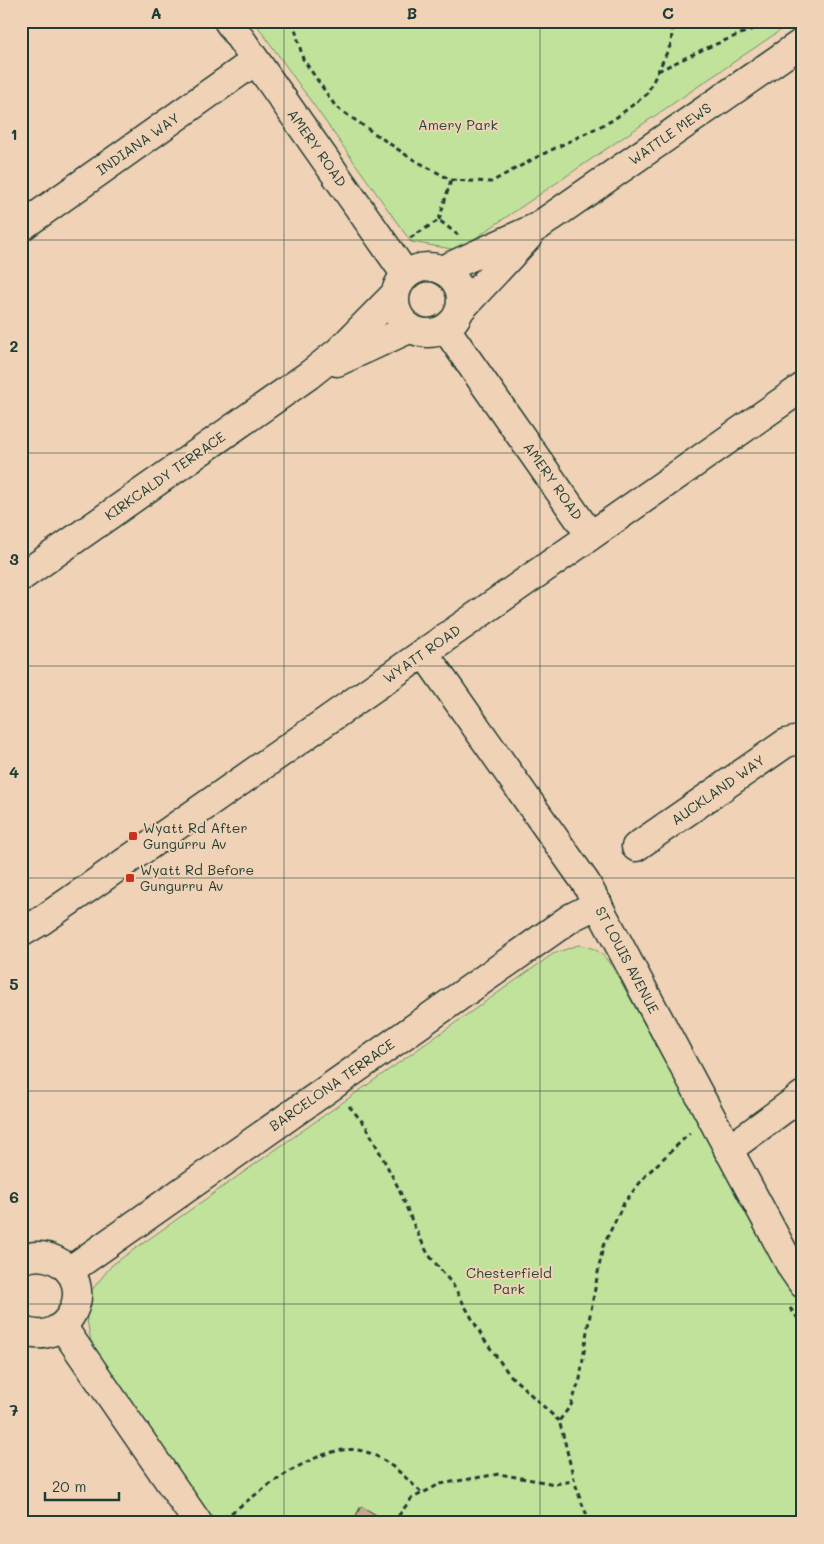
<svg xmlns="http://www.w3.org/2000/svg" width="824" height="1544" font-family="Mali,sans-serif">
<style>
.green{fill:#c1e29b;stroke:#709068}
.building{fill:#c9a88e;stroke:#1f3d34}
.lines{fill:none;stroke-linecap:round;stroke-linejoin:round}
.minor-casing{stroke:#1f3d34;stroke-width:31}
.path{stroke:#1f3d34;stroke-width:3;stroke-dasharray:5 4;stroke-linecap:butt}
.minor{stroke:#f0d2b6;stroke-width:28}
.grid{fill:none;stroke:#1f3d34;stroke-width:1;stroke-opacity:0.55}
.poi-dot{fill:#c8321e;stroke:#f0d2b6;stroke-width:2}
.labels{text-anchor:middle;stroke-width:4;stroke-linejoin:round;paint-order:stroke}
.park-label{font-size:14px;fill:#274539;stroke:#f0d2b6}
.street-label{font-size:14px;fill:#1f3d34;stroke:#f0d2b6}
.poi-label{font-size:14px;fill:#1f3d34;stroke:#f0d2b6;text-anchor:start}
.neatline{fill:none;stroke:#1f3d34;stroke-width:2}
.grid-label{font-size:16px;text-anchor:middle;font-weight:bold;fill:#1f3d34}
</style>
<rect width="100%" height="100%" fill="#f0d2b6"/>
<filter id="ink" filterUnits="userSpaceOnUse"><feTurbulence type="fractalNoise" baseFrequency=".02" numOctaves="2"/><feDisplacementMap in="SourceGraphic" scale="10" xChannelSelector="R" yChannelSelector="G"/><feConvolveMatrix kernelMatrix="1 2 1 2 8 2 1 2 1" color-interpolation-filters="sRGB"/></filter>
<g filter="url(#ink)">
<g class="green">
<path d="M254,21H794L458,250L411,242Z"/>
<path d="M578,945C603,948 606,959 619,978L784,1278L803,1305V1523H213L124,1396L91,1341L86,1315L91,1291L112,1265L553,954Z"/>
</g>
<path class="building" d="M361,1506L378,1516L374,1523H352Z"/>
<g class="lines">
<defs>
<g id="minor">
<path d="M228,21L406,275"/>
<path d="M21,227L255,61"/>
<circle cx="428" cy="300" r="33"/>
<path d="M442,270L537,227L803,42"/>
<path d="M460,310L528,237"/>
<path d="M446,329L590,535"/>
<path d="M337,362L409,329"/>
<path d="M21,577L309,375L339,351L394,295"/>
<path d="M424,653L586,883L792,1268L803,1284"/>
<path d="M636,847L786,743L803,739"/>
<path d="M21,933L41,921L803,387"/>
<path d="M728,1150L803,1095"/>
<path d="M21,1260C32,1255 44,1255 55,1260C101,1282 68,1352 21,1330"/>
<path d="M69,1271L572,917L598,904"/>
<path d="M62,1326L198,1523"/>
</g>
</defs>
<use href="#minor" class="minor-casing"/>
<g class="path">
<path d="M293,21L303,59L336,107L409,157L451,180L491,182L539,156L613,120L647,94L671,44L673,21"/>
<path d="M658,71L704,49L765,24L769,21"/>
<path d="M439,220L451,180"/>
<path d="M410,238L439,220L458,235"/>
<path d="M349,1106L366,1126L398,1187L415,1228L428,1254L453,1285L483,1338L509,1374L559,1421"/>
<path d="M790,1308L803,1325"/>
<path d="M224,1518C258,1494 315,1444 358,1450C383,1454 404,1476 422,1493"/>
<path d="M393,1523L411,1499L440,1484L499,1474L555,1484L573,1481"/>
<path d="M591,1523C573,1490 570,1456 559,1421L571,1405L580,1379L587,1331L603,1246L624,1203L646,1175L690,1133"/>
</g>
<use href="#minor" class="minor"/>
</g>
</g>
<path class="grid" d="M284,21V1523M540,21V1523M21,240H803M21,453H803M21,666H803M21,878H803M21,1091H803M21,1304H803"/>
<g class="poi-dot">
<rect x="128" y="831" width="10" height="10" rx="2.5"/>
<rect x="125" y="873" width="10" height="10" rx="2.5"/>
</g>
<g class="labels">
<g class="park-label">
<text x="458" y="130">Amery Park</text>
<text x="509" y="1278">Chesterfield<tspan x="509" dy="16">Park</tspan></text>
</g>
<g class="street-label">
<text transform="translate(670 134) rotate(-35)" y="5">WATTLE MEWS</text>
<text transform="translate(138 144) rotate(-35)" y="5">INDIANA WAY</text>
<text transform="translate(317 148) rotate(55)" y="5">AMERY ROAD</text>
<text transform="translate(165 476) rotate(-35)" y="5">KIRKCALDY TERRACE</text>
<text transform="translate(553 481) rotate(55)" y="5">AMERY ROAD</text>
<text transform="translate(422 654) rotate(-35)" y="5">WYATT ROAD</text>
<text transform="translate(718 790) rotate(-35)" y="5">AUCKLAND WAY</text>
<text transform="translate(627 960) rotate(62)" y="5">ST LOUIS AVENUE</text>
<text transform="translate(332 1085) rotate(-35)" y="5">BARCELONA TERRACE</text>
</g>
<g class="poi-label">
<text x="143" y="833">Wyatt Rd After<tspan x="143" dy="16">Gungurru Av</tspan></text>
<text x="140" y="875">Wyatt Rd Before<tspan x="140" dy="16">Gungurru Av</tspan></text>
</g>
</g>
<rect width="824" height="1544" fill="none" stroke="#f0d2b6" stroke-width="55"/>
<path d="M45 1492v8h74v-8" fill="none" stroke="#1f3d34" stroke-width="2.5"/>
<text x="52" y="1492" font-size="15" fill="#1f3d34" stroke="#f0d2b6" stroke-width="4" paint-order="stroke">20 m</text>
<rect x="28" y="28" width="768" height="1488" class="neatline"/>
<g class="grid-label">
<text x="156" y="19">A</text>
<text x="412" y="19">B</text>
<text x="668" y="19">C</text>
<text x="14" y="140">1</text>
<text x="14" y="352">2</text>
<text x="14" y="565">3</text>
<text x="14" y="778">4</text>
<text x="14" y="990">5</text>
<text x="14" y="1203">6</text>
<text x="14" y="1416">7</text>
</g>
</svg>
